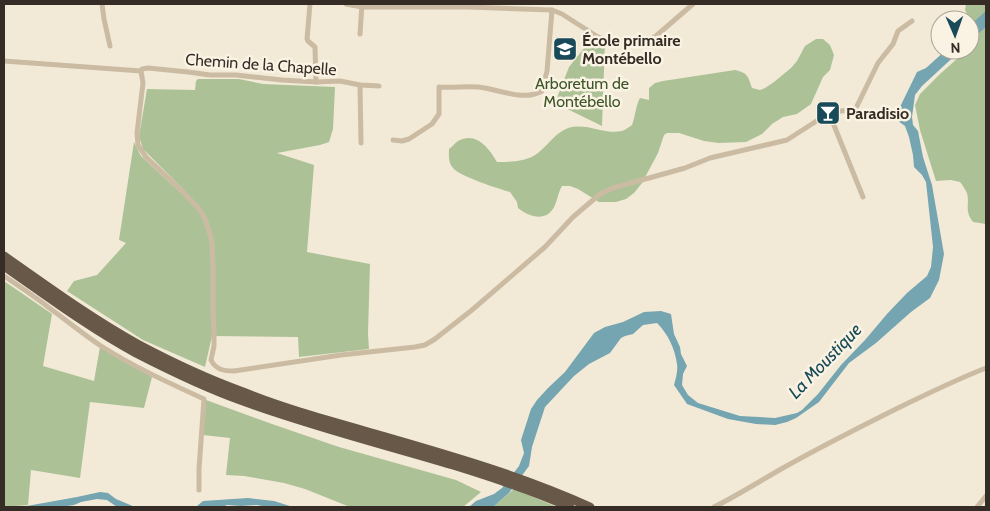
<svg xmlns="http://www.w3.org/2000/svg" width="990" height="511" font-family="Cabin,sans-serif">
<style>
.green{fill:#acc296}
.water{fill:#74a5b1}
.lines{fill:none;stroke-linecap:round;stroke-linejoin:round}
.minor{stroke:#cbbba3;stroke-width:5}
.trunk{stroke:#685848;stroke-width:9}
.labels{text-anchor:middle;stroke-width:5;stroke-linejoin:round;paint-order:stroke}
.poi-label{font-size:16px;font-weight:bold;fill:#352d25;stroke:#faf3e3;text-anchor:start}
.street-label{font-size:16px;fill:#352d25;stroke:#faf3e3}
.park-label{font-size:16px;fill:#3d5528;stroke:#faf3e3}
.water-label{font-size:18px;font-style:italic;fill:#194a59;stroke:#faf3e3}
</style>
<rect width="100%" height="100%" fill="#f2ead7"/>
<g class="green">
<path d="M966,4H986V224L973,222C964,210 970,205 967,193C965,189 963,186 960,182L951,180L936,181L930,162L920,130L915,105L920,94L940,74L967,50H970V47L974,44L970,20L965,10Z"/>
<path d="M593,37L605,42L602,126L555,103L569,67Z"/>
<path d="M816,39H823L830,45L834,55L830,70L823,77L811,104L797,114L783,117L772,124L762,134L746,142L719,143L704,141L679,133H667L664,135L658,153L642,183L634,193L626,199L616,202H599L578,189L570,186H562C558,193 558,198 555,205C548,222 530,218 518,208L517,202L510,192C499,189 459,176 453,168C448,162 449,156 449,149C452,147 455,143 458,141C476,131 489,148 497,162C511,162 526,162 538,153C548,145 555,133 568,128C587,122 604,135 622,131C625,130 629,127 632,125C635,118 636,104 640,98L649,100V88L655,83L663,81L735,70C748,73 748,76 752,88L760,90L765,88L774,82L791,68L797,61L805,46Z"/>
<path d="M198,79H239L263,84L335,87L333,129L329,142L320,145L277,153L314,165L307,252L370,264L368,334L369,349L299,357L298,337L212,336L205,367L143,340L67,291L74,281L97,275L126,243L119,240L134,142L141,156L181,193L185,191L143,149L139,136L147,89L195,90L196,81Z"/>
<path d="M4,281L52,314L43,366L94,381L100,347L152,377L144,408L90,402L80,478L31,470L28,505L4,507Z"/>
<path d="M206,400L272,424L339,447L456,480L481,492L463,507H350L305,489L284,483L244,476L226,475L230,438L203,435Z"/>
<path d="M514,489L557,507H493Z"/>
</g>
<g class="water">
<path d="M986,11V27L970,41V25Z"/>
<path d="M946,50H961L922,86L915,95L912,117L913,125L918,131L923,157L932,185L944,254L939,280L930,298L911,312L876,343L849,363L819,402L796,418L787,422L775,425L756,424L728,419L687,404L674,385C676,378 678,371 677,364C675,349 668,334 657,323L643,325L633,334L625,336L621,338L610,353L589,364L574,376L545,407L532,447L529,466L509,493L493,507H469L476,501L494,494L502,488L519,466L524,453L521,440L531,409L537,400L548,388L565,372L594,333L605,327L623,322L644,312L661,311L671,314L674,334L680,347L681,354L687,366L683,374L682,385L688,395L698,403L740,416L775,418L797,413L802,410L818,394L841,365L865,340L887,314L907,293L927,276L931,267L933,247L926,182L922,175L914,167L913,155L909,137L905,126L898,121L900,107L917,72L926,68Z"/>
<path d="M100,492L108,493L116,499L135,507H117L107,500L97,499L81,502L74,505L61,507H21L77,497Z"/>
<path d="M248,498L274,501L293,507H267L257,505L241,506L227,505L223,507H191L197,506L203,501Z"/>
</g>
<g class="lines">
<g class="minor">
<path d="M102,4L104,19L110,46"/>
<path d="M310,4L307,39L308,41L315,47L316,82"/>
<path d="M346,4L362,7H468L552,10L562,14L598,37L608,40L632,43L646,41L656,36L693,4"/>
<path d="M360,34L362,4"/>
<path d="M4,61L141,71L142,69L148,68L188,72L210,75H236L282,80L316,82L340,81L360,85L379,86"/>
<path d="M141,71L143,83L137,133L138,145L146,157L181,190L199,209L205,219L209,231L212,242L213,270V310L214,333V346L211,360C216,370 224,371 234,371L341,355L415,347L425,345L435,339L472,310L545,247L573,217L600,194L613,188L685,168L710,158L787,140L829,113C838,110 848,112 856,108L878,63L893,44L898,31L912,21"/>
<path d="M360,85L361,143"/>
<path d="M829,113L863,197"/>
<path d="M393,140L402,141L409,139L432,124L439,114V87C452,88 465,86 478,87C499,89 523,102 542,91L547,71L552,10"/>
<path d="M4,276C19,286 34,296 48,307C66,320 83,334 101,346C134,367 169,383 204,399L199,469V490"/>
<path d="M714,507C738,495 760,481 783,468C820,447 858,428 896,409C925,395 955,380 986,368"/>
<path d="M977,507L986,496"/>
</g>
<g class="trunk">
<path d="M4,256C48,287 92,319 139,345C173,363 207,379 243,392C280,407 319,418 358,429C437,452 515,473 590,507"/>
<path d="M4,266C47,296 90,328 136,353C171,371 206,388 243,401C311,426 383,444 453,465C492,477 532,490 570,507"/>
</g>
</g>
<defs>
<symbol id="school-square" viewBox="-11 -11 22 22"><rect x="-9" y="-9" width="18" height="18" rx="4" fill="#194a59" stroke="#faf3e3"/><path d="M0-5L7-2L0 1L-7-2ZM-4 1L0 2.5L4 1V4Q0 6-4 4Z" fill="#fff"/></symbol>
<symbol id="bar-square" viewBox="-11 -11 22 22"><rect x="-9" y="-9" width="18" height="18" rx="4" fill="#194a59" stroke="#faf3e3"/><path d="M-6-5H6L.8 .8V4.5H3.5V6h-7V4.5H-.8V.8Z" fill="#fff"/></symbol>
</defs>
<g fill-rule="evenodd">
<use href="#school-square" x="551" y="35" width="28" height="28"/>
<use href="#bar-square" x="814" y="99" width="28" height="28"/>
</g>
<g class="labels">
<g class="poi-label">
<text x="582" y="46">École primaire<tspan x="582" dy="18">Montébello</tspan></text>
<text x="846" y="119">Paradisio</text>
</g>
<g class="street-label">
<text transform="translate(261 64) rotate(4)" y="6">Chemin de la Chapelle</text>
</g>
<g class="park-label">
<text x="582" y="89">Arboretum de<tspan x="582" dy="18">Montébello</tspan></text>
</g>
<g class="water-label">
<text transform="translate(825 361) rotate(-46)" y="6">La Moustique</text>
</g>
</g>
<rect width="990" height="511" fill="none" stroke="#352d25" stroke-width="10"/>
<g transform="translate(955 35) rotate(178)"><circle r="24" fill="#faf3e3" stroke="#aba497"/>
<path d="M0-4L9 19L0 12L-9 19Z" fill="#194a59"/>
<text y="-8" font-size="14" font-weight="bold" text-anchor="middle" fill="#352d25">N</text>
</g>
</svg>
